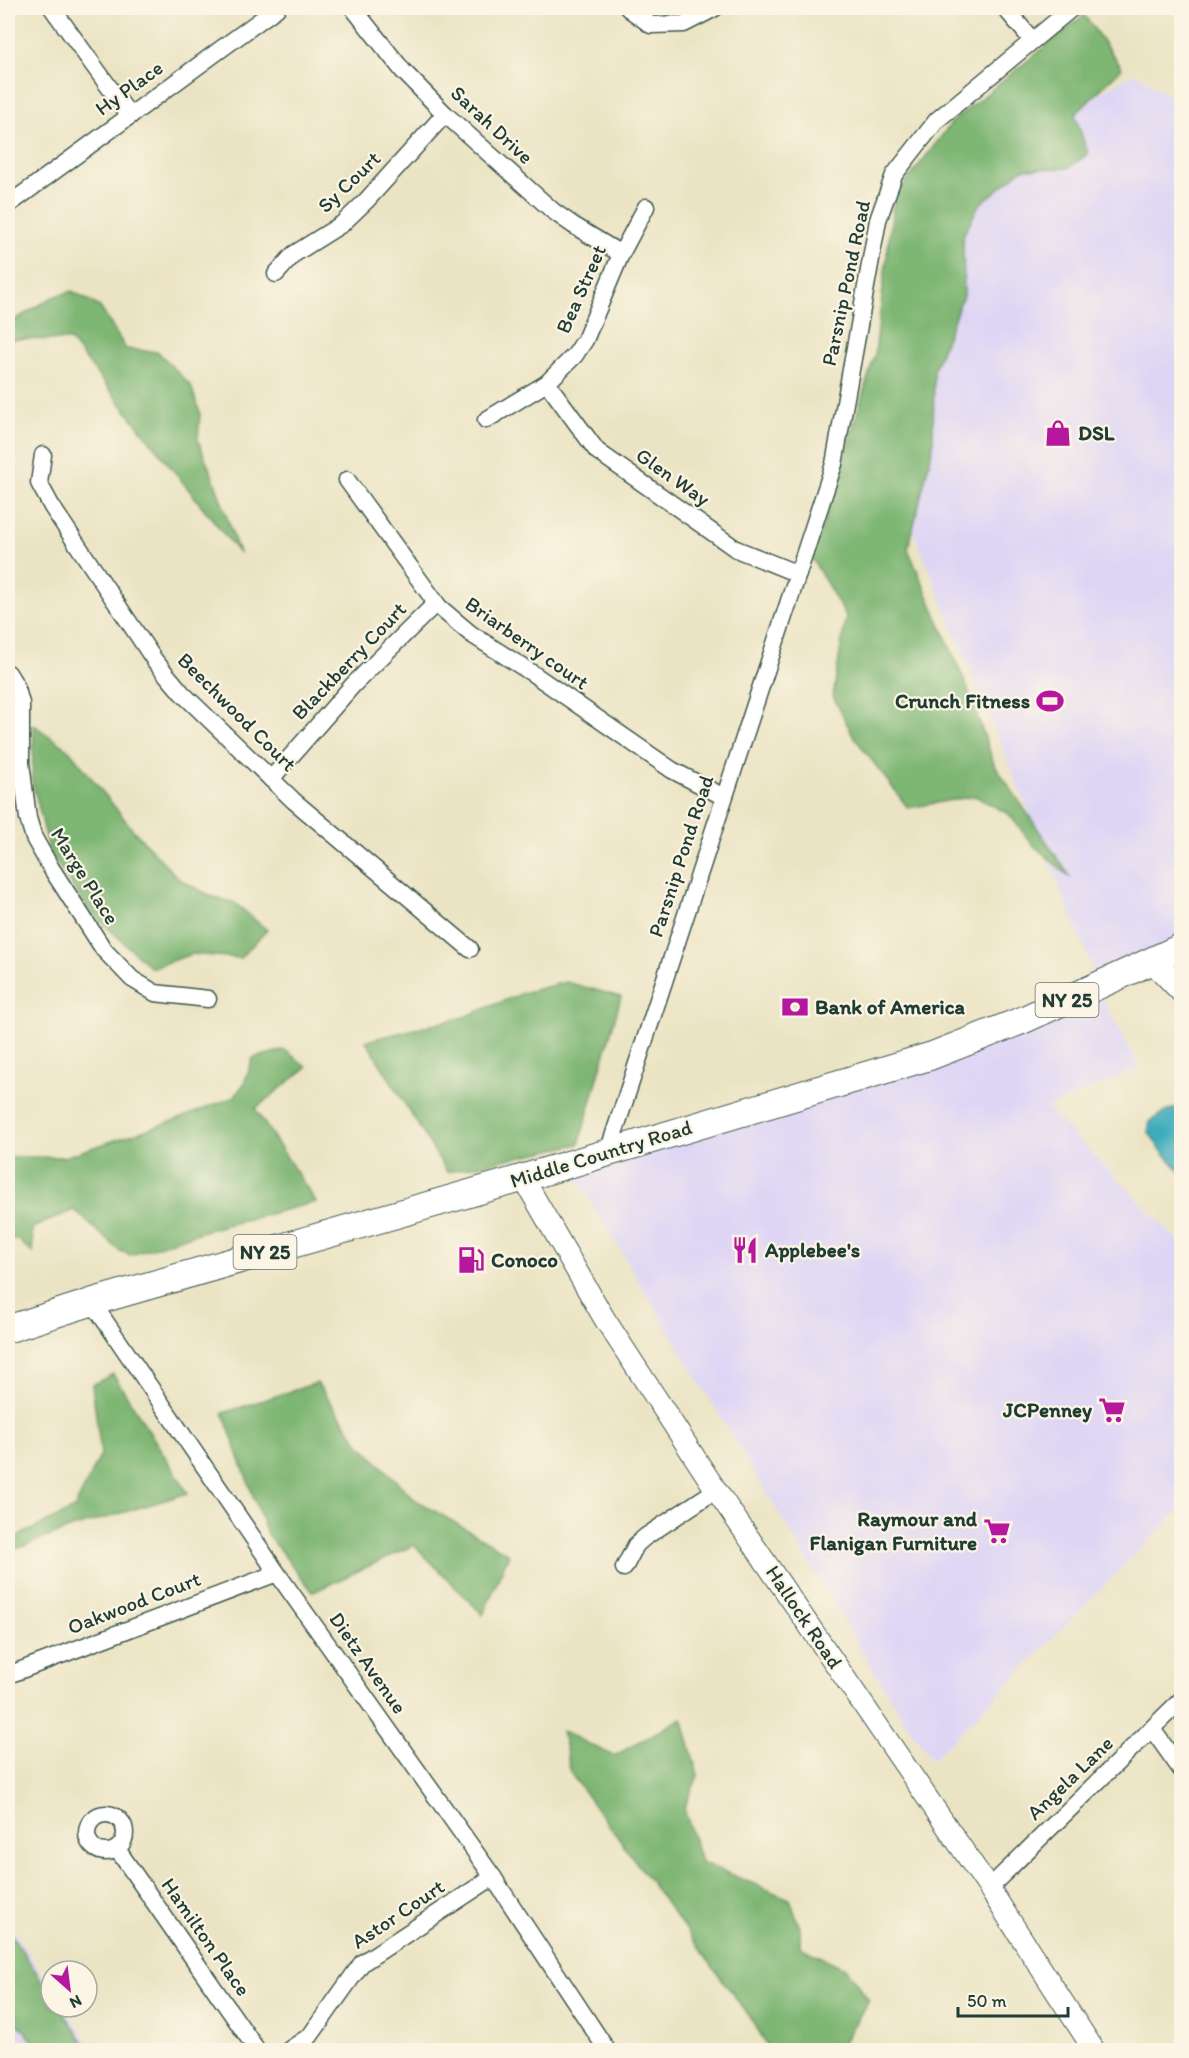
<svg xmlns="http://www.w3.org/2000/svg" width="1189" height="2058" font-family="Itim,sans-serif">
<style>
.built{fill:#ded5f5}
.forest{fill:#7eb673;stroke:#4e7a54;stroke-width:1.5}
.water{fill:#3dacbb;stroke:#2e7478;stroke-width:1.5}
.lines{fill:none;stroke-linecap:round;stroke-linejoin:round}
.minor-casing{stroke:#3e564a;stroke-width:19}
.tertiary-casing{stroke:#3e564a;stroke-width:23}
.secondary-casing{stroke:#3e564a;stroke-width:26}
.primary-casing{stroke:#3e564a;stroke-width:29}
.minor{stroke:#fff;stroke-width:16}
.tertiary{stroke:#fff;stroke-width:21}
.secondary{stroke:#fff;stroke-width:24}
.primary{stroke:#fff;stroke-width:27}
.labels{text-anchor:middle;stroke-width:4.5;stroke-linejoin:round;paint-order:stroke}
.shield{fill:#fcf5e5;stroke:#617469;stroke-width:1.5}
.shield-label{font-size:20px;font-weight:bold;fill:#1f3d34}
.street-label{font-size:21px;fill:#1f3d34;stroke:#fcf5e5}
.poi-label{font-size:21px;font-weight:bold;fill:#1f3d34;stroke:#fcf5e5;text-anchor:start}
</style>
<rect width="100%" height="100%" fill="#fcf5e5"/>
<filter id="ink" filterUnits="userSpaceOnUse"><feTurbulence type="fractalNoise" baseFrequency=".0167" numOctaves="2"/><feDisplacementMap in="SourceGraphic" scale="12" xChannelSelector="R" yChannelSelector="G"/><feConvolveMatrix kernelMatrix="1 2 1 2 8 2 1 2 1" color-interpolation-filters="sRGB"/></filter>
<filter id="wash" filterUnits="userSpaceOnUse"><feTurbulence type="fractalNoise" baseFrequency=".008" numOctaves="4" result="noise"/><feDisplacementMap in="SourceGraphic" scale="24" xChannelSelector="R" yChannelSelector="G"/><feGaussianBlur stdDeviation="1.35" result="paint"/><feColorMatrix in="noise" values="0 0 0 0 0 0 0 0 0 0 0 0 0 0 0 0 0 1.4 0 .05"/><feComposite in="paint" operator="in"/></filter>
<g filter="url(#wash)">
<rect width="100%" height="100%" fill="#ebe4c4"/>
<g class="built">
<path d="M1135,73L1181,104V947L1096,986L1140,1068L1047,1108L1181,1243V1508L933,1760L905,1722L568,1164L820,1088L1096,986L1091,964L872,430L945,202L1061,116Z"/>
<path d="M8,1923L51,1987V2007H64L94,2050H8Z"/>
</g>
<g class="forest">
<path d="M1084,15L1122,68L1075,115L1088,154L1068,168L1023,169L979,205L963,236L964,293L934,370L933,447L908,549L967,687L994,764L1071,878L1032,844L1009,814L975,796L908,808L852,734L833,696L846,616L811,557L828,511L875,354L894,198L953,121Z"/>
<path d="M72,291L100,307L126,349L158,352L191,386L200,413L198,440L216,485L239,553L70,340L15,339L8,343V324L53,297Z"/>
<path d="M34,725L69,750L134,831L179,879L211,896L235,903L267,930L240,958L192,954L151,968L89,910L50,853L32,780Z"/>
<path d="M566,982L621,997L579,1144L447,1172L366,1041L464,1017L526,992Z"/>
<path d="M285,1050L307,1067L255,1109L316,1202L210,1229L131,1255L120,1251L74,1210L32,1228L33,1253L18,1240L8,1241V1157H64L179,1119L234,1097L244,1084L253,1058Z"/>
<path d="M113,1374L188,1493L72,1528L8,1552V1541L74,1509L101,1454L92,1385Z"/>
<path d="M317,1383L359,1443L414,1499L509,1554L483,1615L414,1545L313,1592L267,1534L223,1413Z"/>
<path d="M682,1718L698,1776L684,1808L701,1862L790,1899L800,1928V1947L845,1968L869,2000L839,2050H770L752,2020L571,1774L562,1731L614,1756Z"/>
<path d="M8,1930L51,1994V2007H60L89,2050H41L8,2012Z"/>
</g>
<path class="water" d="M1181,1107H1182L1181,1172L1160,1149L1148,1131L1150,1121L1169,1110Z"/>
</g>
<g filter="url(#ink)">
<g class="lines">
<defs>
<g id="minor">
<path d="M52,8L130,116"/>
<path d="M353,8L403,71L445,114L553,211L573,225L621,254"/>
<path d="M628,8L651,25L684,24L715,8"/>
<path d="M1005,8L1032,40"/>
<path d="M8,205L277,8"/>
<path d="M276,274L294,254L342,224L366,201L445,114"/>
<path d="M547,383L597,451L736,549L798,574"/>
<path d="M486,420L547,383L575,355L585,340L621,254L646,207"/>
<path d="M43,455L39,483L52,507L155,661L182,693L294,801L470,949"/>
<path d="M347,480L439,607L471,634L532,673L672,770L724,797"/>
<path d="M8,673L16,686L21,703V763L28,818L34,838L51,868L104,950L132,979L155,993L208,999"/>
<path d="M271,779L353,685L436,603"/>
<path d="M608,1152L834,464L878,220L894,175L937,120L1072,8"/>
<path d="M92,1302L277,1573L493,1877L607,2050"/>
<path d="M624,1568L636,1545L645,1537L716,1490"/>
<path d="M8,1675L277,1573"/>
<path d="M1152,1729L1182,1771"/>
<circle cx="106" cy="1833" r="19"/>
<path d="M117,1849L257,2050"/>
<path d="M989,1888L1182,1699"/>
<path d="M289,2050L310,2036L362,1963L493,1877"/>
</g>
<path id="tertiary" d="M523,1178L604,1318L716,1490L989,1888L1094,2050"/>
<path id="secondary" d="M1152,960L1182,991"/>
<path id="primary" d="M8,1329L92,1302L523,1178L931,1056L1023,1020L1182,947"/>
</defs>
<use href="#minor" class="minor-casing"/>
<use href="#tertiary" class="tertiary-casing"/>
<use href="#secondary" class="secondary-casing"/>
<use href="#primary" class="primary-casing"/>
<use href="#minor" class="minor"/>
<use href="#tertiary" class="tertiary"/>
<use href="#secondary" class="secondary"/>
<use href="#primary" class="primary"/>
</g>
</g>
<defs>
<symbol id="shop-bare" viewBox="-9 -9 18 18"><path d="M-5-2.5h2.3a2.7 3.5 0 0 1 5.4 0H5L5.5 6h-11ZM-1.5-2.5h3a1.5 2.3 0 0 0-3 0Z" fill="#b5179e" stroke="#fcf5e5" stroke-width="2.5" paint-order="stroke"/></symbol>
<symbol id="stadium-bare" viewBox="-9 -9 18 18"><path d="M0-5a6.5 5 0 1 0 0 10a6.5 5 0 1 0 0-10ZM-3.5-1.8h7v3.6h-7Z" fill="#b5179e" stroke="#fcf5e5" stroke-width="2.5" paint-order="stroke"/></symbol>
<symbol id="bank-bare" viewBox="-9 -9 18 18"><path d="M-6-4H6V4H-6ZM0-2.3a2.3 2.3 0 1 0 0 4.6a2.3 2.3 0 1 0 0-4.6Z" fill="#b5179e" stroke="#fcf5e5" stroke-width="2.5" paint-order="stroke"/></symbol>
<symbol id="restaurant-bare" viewBox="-9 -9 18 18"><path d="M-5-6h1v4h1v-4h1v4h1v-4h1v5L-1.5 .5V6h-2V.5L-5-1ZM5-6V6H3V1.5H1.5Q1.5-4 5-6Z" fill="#b5179e" stroke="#fcf5e5" stroke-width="2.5" paint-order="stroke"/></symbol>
<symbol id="fuel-bare" viewBox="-9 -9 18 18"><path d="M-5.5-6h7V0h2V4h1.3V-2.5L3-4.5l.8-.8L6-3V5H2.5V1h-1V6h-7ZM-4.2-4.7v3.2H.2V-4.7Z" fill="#b5179e" stroke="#fcf5e5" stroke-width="2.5" paint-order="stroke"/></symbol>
<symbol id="supermarket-bare" viewBox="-9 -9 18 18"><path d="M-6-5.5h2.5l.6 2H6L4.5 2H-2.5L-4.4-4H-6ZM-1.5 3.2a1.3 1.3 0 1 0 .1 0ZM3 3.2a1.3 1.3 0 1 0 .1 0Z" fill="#b5179e" stroke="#fcf5e5" stroke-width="2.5" paint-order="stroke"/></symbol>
</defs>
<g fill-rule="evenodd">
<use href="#shop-bare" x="1039" y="414" width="38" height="38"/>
<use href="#stadium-bare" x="1031" y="682" width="38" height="38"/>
<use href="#bank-bare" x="776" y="988" width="38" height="38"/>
<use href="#restaurant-bare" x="726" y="1231" width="38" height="38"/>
<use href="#fuel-bare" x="452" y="1241" width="38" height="38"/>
<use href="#supermarket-bare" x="1093" y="1391" width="38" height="38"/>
<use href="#supermarket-bare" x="978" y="1512" width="38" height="38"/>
</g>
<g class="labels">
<g class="shield">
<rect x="1035.5" y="983" width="63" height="34" rx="4.5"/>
<rect x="233.5" y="1235" width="63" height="34" rx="4.5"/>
</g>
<g class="shield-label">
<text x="1067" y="1007">NY 25</text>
<text x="265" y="1259">NY 25</text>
</g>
<g class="street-label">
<text transform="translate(129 88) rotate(-36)" y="7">Hy Place</text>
<text transform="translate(492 125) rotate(43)" y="7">Sarah Drive</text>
<text transform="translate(349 182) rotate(-44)" y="7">Sy Court</text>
<text transform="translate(846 283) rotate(-78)" y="7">Parsnip Pond Road</text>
<text transform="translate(581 289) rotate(-66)" y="7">Bea Street</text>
<text transform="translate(673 477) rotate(35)" y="7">Glen Way</text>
<text transform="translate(527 643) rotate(35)" y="7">Briarberry court</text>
<text transform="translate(349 661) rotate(-46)" y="7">Blackberry Court</text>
<text transform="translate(237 712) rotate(45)" y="7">Beechwood Court</text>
<text transform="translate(681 856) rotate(-72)" y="7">Parsnip Pond Road</text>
<text transform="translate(85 876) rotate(58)" y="7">Marge Place</text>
<text transform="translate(601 1154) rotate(-17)" y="7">Middle Country Road</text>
<text transform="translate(134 1603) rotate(-21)" y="7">Oakwood Court</text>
<text transform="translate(804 1617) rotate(56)" y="7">Hallock Road</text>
<text transform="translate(368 1663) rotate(55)" y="7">Dietz Avenue</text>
<text transform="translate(1070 1778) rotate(-44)" y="7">Angela Lane</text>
<text transform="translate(398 1914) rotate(-34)" y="7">Astor Court</text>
<text transform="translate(206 1937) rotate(55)" y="7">Hamilton Place</text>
</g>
<g class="poi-label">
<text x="1078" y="440">DSL</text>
<text x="1030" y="708" text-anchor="end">Crunch Fitness</text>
<text x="815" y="1014">Bank of America</text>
<text x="765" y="1257">Applebee's</text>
<text x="491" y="1267">Conoco</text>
<text x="1092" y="1417" text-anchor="end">JCPenney</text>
<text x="977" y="1526" text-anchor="end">Raymour and<tspan x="977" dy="24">Flanigan Furniture</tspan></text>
</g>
</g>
<rect width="1189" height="2058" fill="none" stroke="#fcf5e5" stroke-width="30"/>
<g transform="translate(69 1989) rotate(152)"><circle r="28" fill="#fcf5e5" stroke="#a4ab9e" stroke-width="1.5"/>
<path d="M0-4.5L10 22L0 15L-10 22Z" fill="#b5179e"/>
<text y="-9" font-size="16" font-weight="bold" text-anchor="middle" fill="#1f3d34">N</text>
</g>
<path d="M958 2007v9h110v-9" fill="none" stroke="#1f3d34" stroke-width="3"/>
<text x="967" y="2007" font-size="18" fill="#1f3d34" stroke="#fcf5e5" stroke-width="4.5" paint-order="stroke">50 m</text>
</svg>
